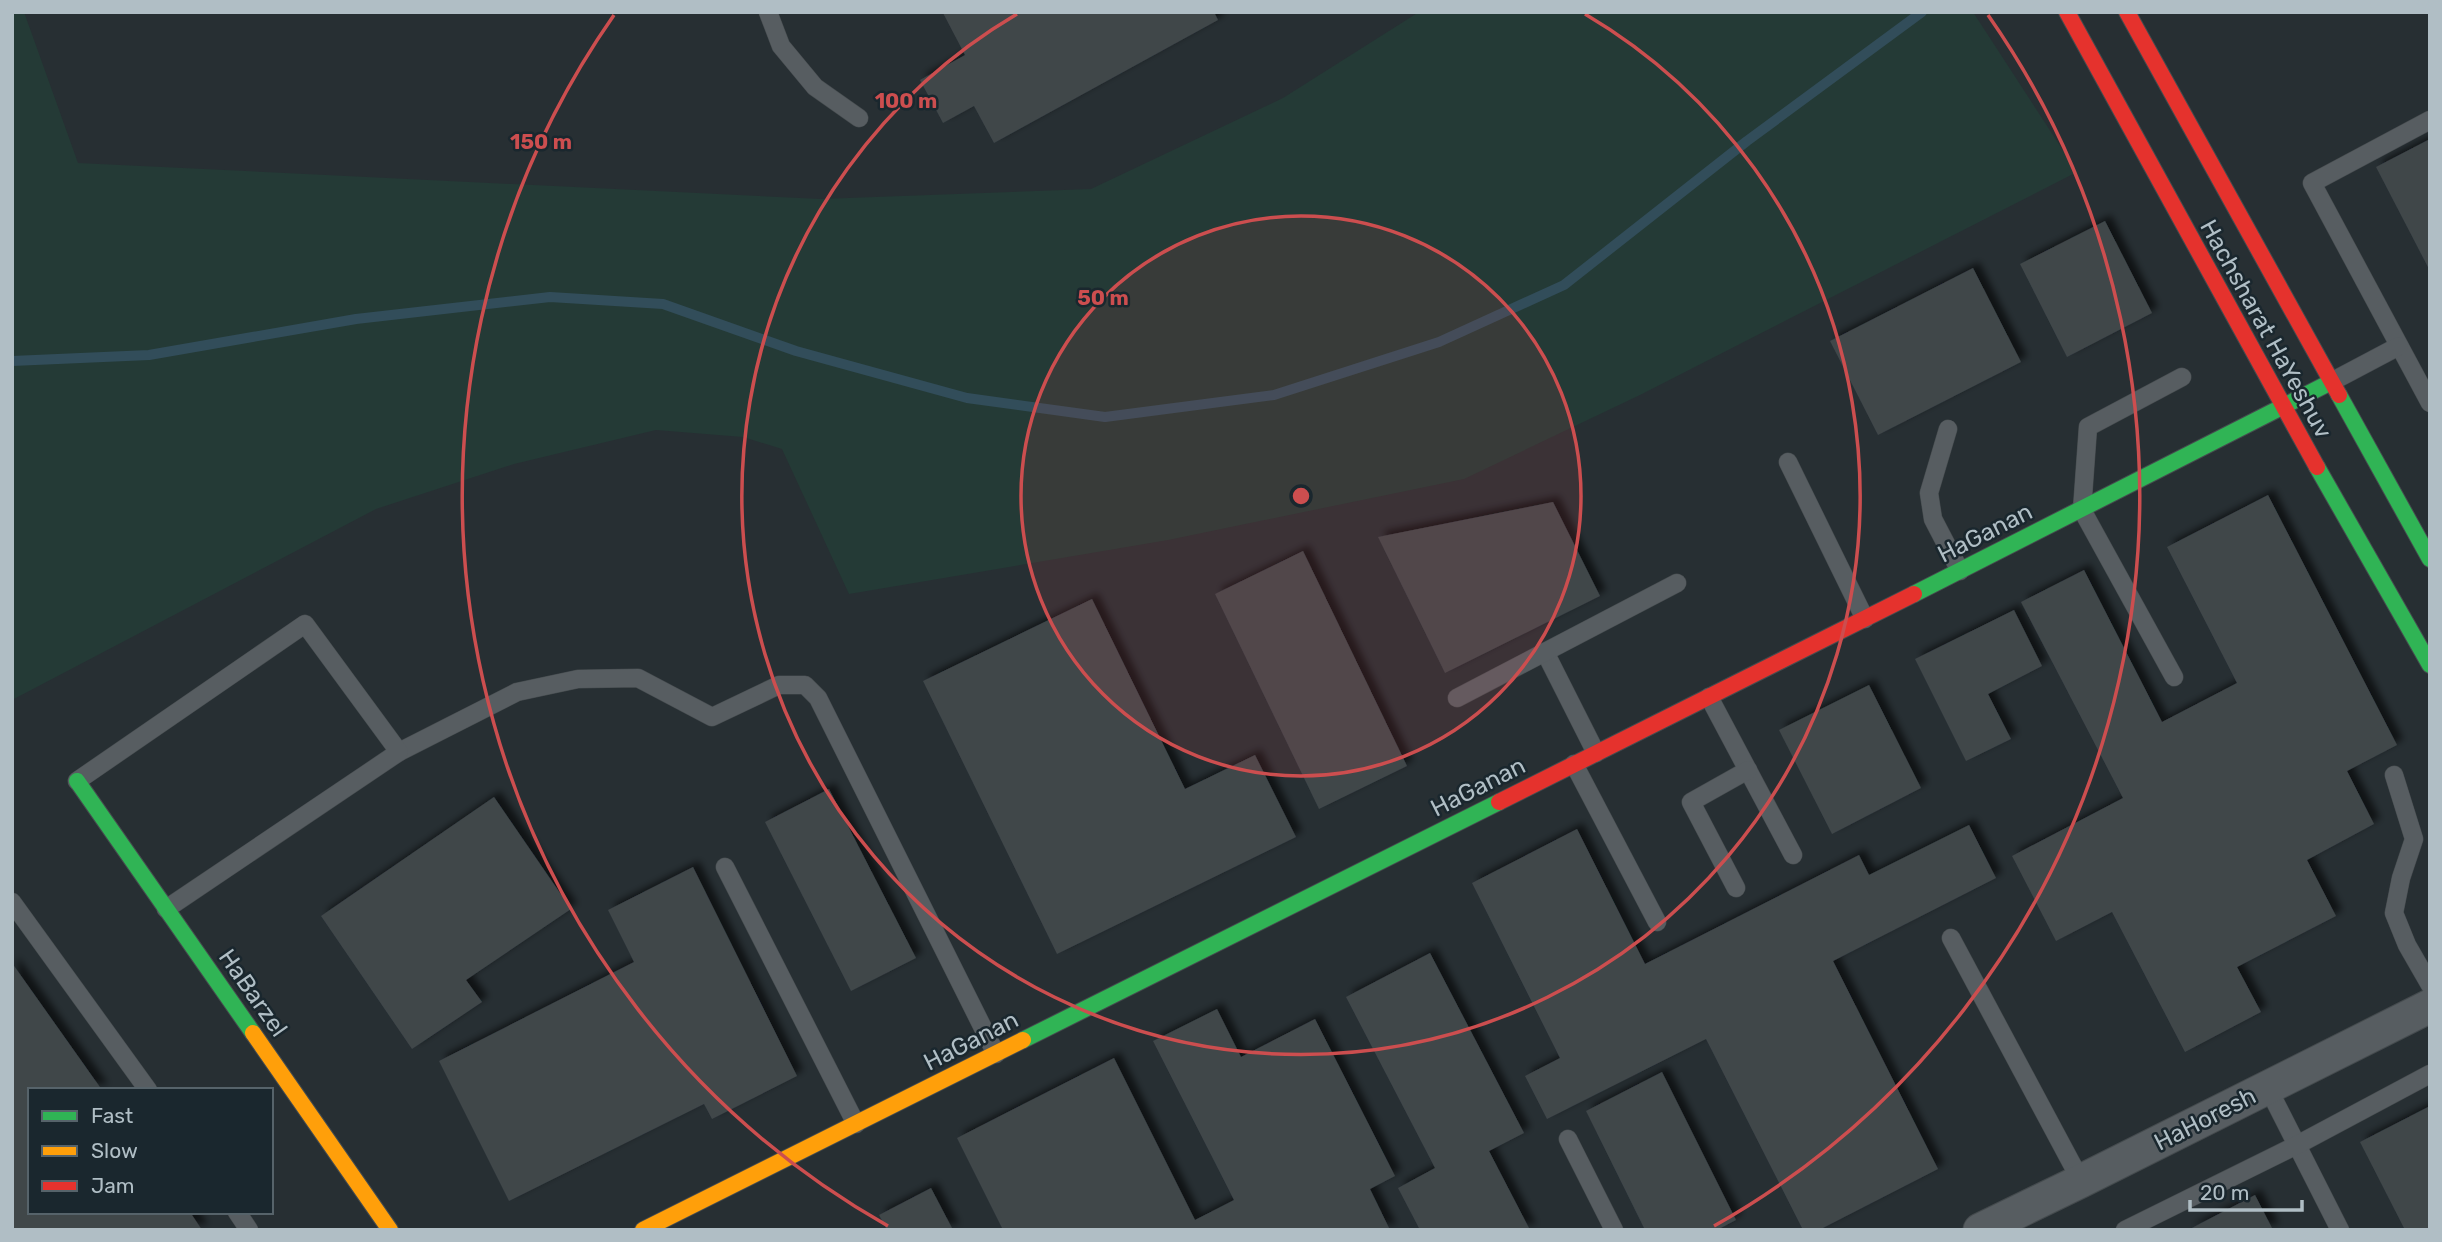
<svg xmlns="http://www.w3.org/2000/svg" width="2442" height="1242" font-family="Rubik,sans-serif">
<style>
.green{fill:#243a36}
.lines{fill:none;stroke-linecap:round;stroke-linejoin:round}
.stream{stroke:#324d5a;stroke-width:10}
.building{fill:#3f464a;filter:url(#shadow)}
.lane-casing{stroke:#454b4e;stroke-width:19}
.street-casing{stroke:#454b4e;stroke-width:35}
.fast-casing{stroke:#454b4e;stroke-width:18}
.slow-casing{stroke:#454b4e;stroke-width:18}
.jam-casing{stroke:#454b4e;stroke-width:18}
.lane{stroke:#575d61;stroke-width:18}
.street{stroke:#575d61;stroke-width:33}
.fast{stroke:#30b455;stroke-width:16}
.slow{stroke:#ff9f0a;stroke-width:16}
.jam{stroke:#e5322d;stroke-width:16}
.ring{fill:none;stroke:#cc4e4f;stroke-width:3.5}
.labels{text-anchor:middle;stroke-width:5;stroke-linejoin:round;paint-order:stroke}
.street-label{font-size:24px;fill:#b0bec5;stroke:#1a272e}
.centre{fill:#cc4e4f;stroke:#1a272e;stroke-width:3.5}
.ring-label{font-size:21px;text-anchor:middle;font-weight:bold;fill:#cc4e4f;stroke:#1a272e;stroke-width:5;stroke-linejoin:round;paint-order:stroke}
</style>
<defs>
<filter id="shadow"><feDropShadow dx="6" dy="-6" stdDeviation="3.5" flood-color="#0009"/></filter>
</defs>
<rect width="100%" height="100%" fill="#272f33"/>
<path class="green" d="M12,12H24L78,163L821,199L1091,189L1283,98L1419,12H1973L2077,172L1640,395L1464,479L1168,540L849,594L782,449L743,437L656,430L514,464L376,509L12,700Z"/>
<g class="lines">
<path class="stream" d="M12,361L149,355L356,319L550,297L663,304L796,351L967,398L1105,417L1274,395L1439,342L1564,285L1747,141L1922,12"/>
</g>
<g class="building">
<path d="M945,12H1214L1218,20L994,143L974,106L943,123L920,80L965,55L943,13Z"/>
<path d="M2430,139V271L2376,167Z"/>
<path d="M2105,221L2152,313L2067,357L2020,264Z"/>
<path d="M1973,268L2021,362L1878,435L1830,341Z"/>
<path d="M2268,495L2397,745L2347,771L2374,824L2307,860L2336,916L2237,967L2261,1012L2185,1052L2112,912L2056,941L2012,856L2123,798L2021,602L2084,570L2162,722L2237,683L2167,547Z"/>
<path d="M1553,502L1600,596L1445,673L1378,537Z"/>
<path d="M1303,551L1407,766L1319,809L1215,594Z"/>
<path d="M1092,599L1185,789L1255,755L1296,837L1057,954L923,681Z"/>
<path d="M2014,610L2042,666L1988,694L2011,739L1966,761L1915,659Z"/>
<path d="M1869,685L1921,788L1832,834L1779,730Z"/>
<path d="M829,789L916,958L851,991L765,822Z"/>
<path d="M494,797L571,909L466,980L482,1002L412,1049L321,916Z"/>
<path d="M1969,825L1996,878L1833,961L1938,1169L1819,1230H1803L1706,1039L1547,1119L1525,1076L1560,1058L1472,883L1577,829L1645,964L1859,855L1869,875Z"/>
<path d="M693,867L797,1076L712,1119L704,1104L509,1201L439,1061L634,962L608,910Z"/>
<path d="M1430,953L1524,1133L1489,1151L1530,1230H1420L1398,1188L1435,1168L1346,997Z"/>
<path d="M12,963L102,1090H30V1212H190L202,1230H12Z"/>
<path d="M1217,1009L1241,1057L1315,1019L1395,1176L1370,1189L1390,1230H1003L957,1138L1114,1058L1195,1220L1234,1200L1153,1041Z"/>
<path d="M1662,1072L1736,1220L1717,1230H1645L1586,1111Z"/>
<path d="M2430,1106V1230H2405L2360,1142Z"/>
<path d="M931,1188L953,1230H887L879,1215Z"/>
<path d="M2255,1195L2273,1230H2188Z"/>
</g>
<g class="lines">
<defs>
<g id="lane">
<path d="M768,12L781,46L815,87L859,118"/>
<path d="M2430,120L2312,183L2430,403"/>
<path d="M2331,382L2399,346"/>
<path d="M1948,429L1929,493L1933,519L1960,571"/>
<path d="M1788,462L1865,619"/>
<path d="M1545,652L1596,753"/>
<path d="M2174,677L2082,510L2088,427L2182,377"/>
<path d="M1709,697L1793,855"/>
<path d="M1457,698L1677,583"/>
<path d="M399,752L517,692L578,679L638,678L712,717L779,685H805L818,698L996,1054"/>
<path d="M1574,764L1657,922"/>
<path d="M2394,775L2414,839L2401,878L2394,913L2407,945L2430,985"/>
<path d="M77,781L305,624L399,752L166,909"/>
<path d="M725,867L856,1124"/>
<path d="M1736,888L1691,802L1748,770"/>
<path d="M12,902L148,1090"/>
<path d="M1951,938L2081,1181"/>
<path d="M2268,1088L2340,1230"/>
<path d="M1568,1139L1614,1230"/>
<path d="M237,1212L249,1230"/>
<path d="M2125,1230L2297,1145L2430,1074"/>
</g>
<path id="street" d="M1980,1230L2081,1181L2430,1006"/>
<g id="fast">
<path d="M2339,395L2430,559"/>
<path d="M2317,467L2430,665"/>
<path d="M1914,594L2331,382"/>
<path d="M77,781L253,1033"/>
<path d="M1023,1040L1499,802"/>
</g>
<g id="slow">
<path d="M253,1033L390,1230"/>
<path d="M643,1230L1023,1040"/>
</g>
<g id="jam">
<path d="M2067,12L2317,467"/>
<path d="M2127,12L2339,395"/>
<path d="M1499,802L1914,594"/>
</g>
</defs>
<use href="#lane" class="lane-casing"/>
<use href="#street" class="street-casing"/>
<use href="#fast" class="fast-casing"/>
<use href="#slow" class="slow-casing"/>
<use href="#jam" class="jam-casing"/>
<use href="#lane" class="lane"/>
<use href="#street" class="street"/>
<use href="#fast" class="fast"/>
<use href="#slow" class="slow"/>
<use href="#jam" class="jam"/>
</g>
<circle cx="1301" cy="496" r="280" fill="#cc4e4f" fill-opacity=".12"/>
<g class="ring">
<circle cx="1301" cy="496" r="280"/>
<path d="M1585 14A559 559 0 1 1 1017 14"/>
<path d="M888 1226A839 839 0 0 1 614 15M1988 15A839 839 0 0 1 1714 1226"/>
</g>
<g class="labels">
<g class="street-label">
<text transform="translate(2266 329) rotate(61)" y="8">Hachsharat HaYeshuv</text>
<text transform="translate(1985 533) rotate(-27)" y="8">HaGanan</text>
<text transform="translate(1478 787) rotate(-27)" y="8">HaGanan</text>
<text transform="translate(253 993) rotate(55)" y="8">HaBarzel</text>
<text transform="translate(971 1041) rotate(-27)" y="8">HaGanan</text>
<text transform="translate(2205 1119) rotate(-27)" y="8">HaHoresh</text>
</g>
</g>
<circle cx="1301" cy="496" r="10" class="centre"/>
<g class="ring-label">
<text x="906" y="108">100 m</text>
<text x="541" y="149">150 m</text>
<text x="1103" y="305">50 m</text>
</g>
<rect width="2442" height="1242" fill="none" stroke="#b0bec5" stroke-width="28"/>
<rect x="28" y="1088" width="245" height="126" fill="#1a272e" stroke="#56636a" stroke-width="2"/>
<rect x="42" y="1111" width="35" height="10" fill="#30b455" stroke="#56636a" stroke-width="2"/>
<text x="91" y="1123" font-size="21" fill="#b0bec5">Fast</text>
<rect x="42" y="1146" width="35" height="10" fill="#ff9f0a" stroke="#56636a" stroke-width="2"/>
<text x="91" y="1158" font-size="21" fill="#b0bec5">Slow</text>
<rect x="42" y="1181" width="35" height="10" fill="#e5322d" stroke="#56636a" stroke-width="2"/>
<text x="91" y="1193" font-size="21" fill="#b0bec5">Jam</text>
<path d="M2190 1200v10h112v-10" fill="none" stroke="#b0bec5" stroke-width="3.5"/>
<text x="2200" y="1200" font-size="21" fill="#b0bec5" stroke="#1a272e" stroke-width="5" paint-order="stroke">20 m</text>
</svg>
